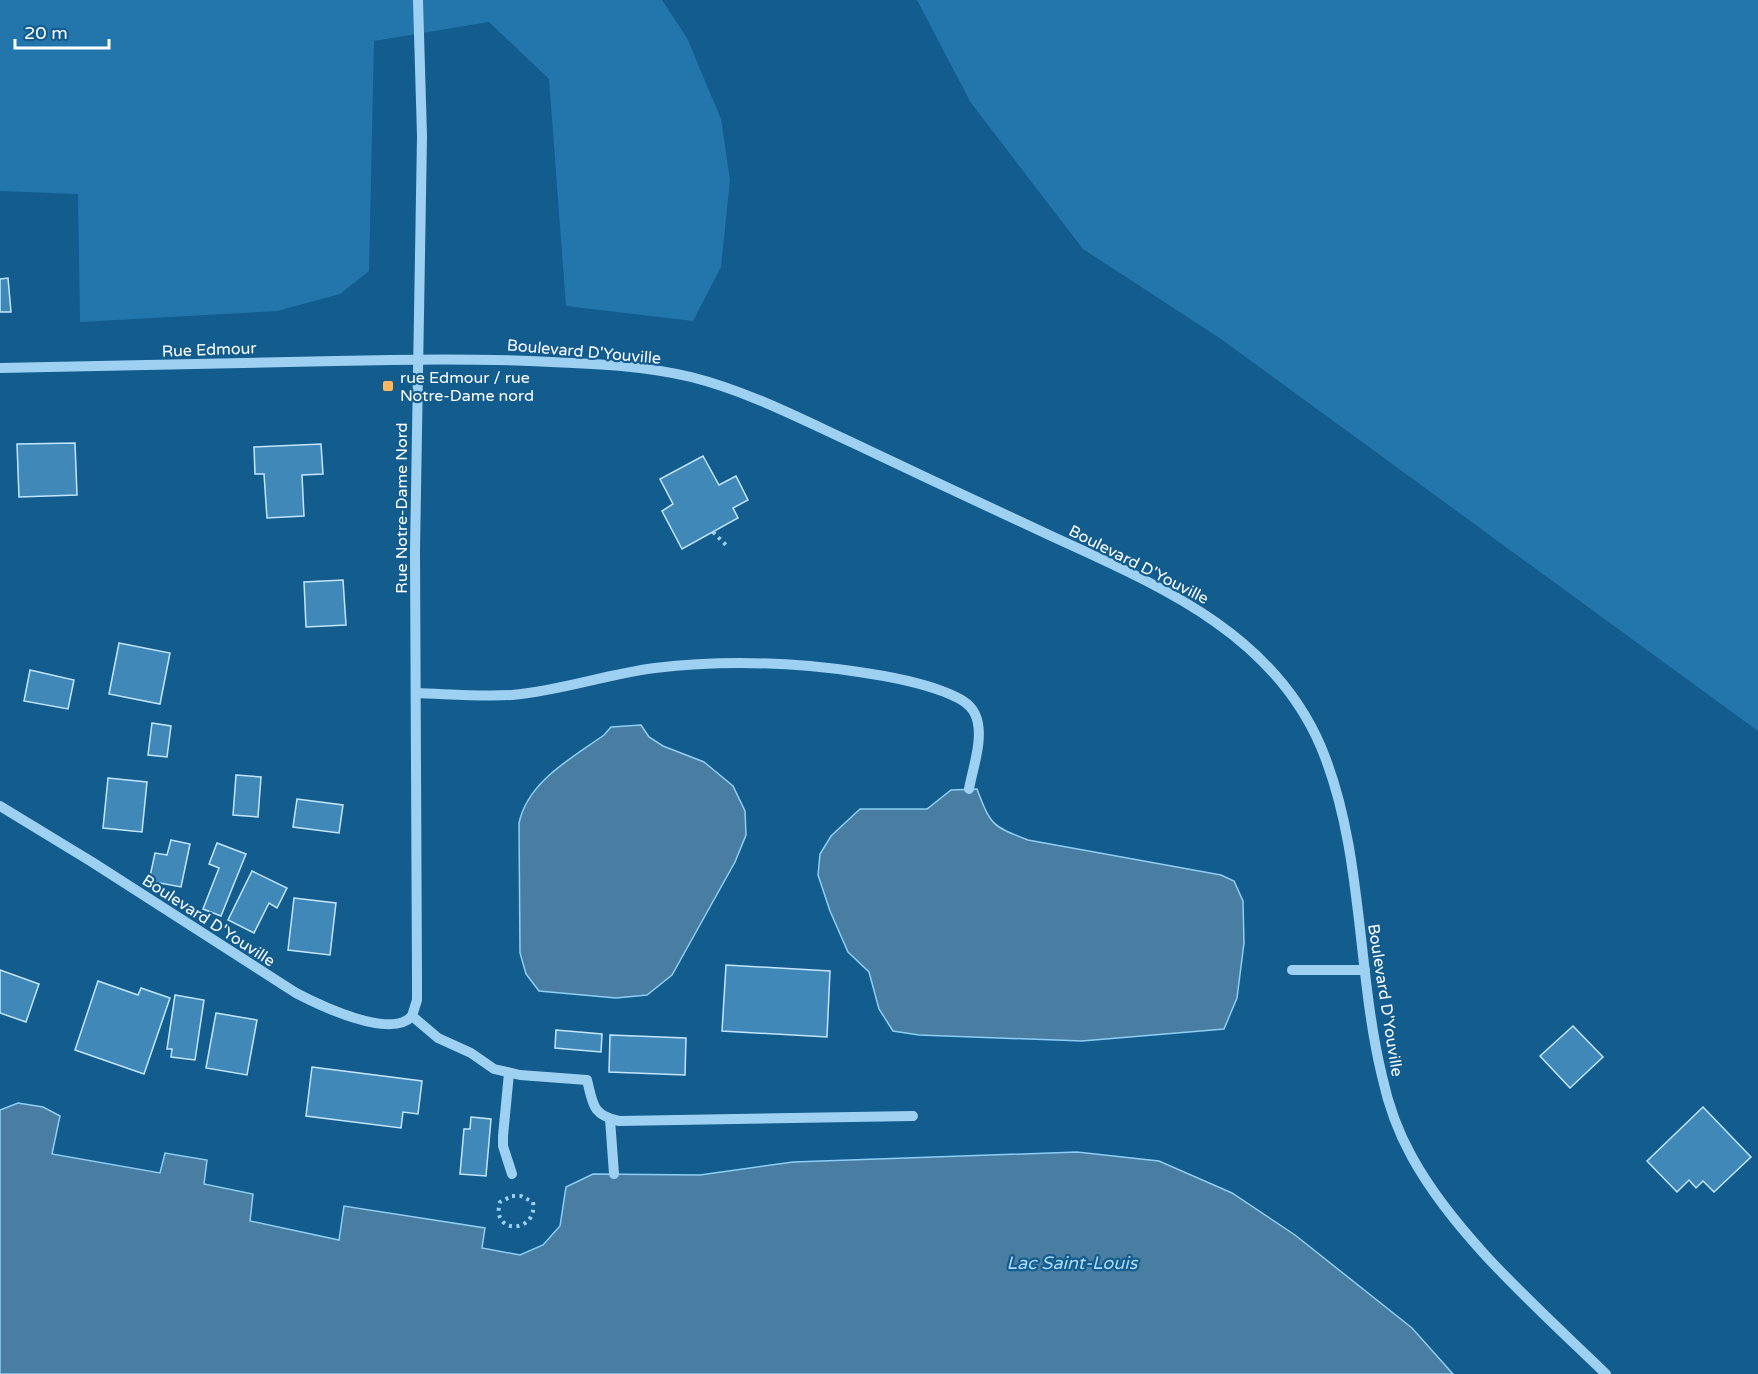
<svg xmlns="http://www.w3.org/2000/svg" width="1758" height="1374" font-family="'Varela Round',sans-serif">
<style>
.green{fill:#2276ab}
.water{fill:#497ea2;stroke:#8fcef4;stroke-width:1.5}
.building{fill:#4088b8;stroke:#c4e6fc;stroke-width:1.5}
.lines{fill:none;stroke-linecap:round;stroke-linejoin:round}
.path{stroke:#9ed0f1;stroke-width:4;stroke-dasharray:3 4.5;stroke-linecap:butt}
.minor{stroke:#9ed0f1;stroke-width:10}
.poi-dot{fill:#ffb75d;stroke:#135c8e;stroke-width:2}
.labels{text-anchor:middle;stroke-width:4.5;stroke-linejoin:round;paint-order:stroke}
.street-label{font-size:16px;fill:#fff;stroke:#135c8e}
.poi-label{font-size:16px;fill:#fff;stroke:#135c8e;text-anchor:start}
.water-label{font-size:18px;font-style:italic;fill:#a9daf8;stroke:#135c8e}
</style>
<rect width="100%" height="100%" fill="#135c8e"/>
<g class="green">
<path d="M0,0H662L687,38L721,119L730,180L721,267L693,321L566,306L549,79L489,22L374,41L369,271L340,294L277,311L80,322L78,194L0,191Z"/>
<path d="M917,0H1758V731L1221,339L1083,249L971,103Z"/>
</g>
<g class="water">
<path d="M641,725L649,737L663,746L704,762L733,786L745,811L746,835L735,862L672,975L647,995L616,998L539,991L526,974L520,953L519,823C528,781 572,758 604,735L611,727Z"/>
<path d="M977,789C991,826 992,826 1028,840L1221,875L1234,881L1243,901L1244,943L1237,998L1224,1029L1082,1041L919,1035L893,1031L879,1009L869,972L848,952L830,911L818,875L820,854L831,836L860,809H927L951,790Z"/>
<path d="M18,1103L43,1107L60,1116L52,1154L160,1173L165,1153L207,1160L204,1184L253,1194L250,1221L339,1240L344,1206L485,1228L482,1248L520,1255L543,1245L560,1226L566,1187L593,1174L700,1175L793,1162L1077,1152L1159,1161L1232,1193L1295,1235L1412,1328L1453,1374H0V1110Z"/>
</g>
<g class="building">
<path d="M8,278L11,312H0V279Z"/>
<path d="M75,443L77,495L19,497L17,444Z"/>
<path d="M321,444L323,474L302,475L304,516L267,518L264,474H255L254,447Z"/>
<path d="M703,456L719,485L736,476L748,500L733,508L738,518L682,549L662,511L673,504L660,479Z"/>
<path d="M343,580L346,625L306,627L304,582Z"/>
<path d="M119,643L170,653L160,704L109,694Z"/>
<path d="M30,670L74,680L68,709L24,701Z"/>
<path d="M152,723L171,726L167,757L148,755Z"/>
<path d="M236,775L261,777L258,817L233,815Z"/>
<path d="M108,778L147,782L142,832L103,828Z"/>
<path d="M297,799L343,805L339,833L293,827Z"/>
<path d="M171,840L190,844L181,887L149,881L155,853L167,855Z"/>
<path d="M217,843L246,854L221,916L203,909L219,868L209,864Z"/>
<path d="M252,871L287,888L277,908L269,903L254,933L228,920Z"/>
<path d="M294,898L336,903L330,955L288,950Z"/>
<path d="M726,965L830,971L827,1037L722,1031Z"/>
<path d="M0,970L39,984L26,1022L0,1013Z"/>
<path d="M98,981L138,995L141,988L170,998L144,1074L75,1050Z"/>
<path d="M175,995L204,1000L195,1060L171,1057L172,1049H167Z"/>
<path d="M216,1013L257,1020L247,1075L206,1068Z"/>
<path d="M1573,1026L1603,1057L1570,1088L1540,1056Z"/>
<path d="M556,1030L602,1034L601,1052L555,1048Z"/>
<path d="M610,1035L686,1038L685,1075L609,1072Z"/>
<path d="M312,1067L422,1081L418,1114L403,1112L401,1128L306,1116Z"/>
<path d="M1703,1107L1751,1157L1714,1192L1703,1181L1696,1188L1689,1180L1677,1192L1647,1161Z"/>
<path d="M471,1117L491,1119L486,1176L460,1174L464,1129H470Z"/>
</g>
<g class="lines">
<g class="path">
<path d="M713,532L726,545"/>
<path d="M512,1196H521L533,1202C538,1234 490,1235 500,1202Z"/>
</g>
<g class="minor">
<path d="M0,368C112,366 224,364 335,361C408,359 479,358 551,362C598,364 645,366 691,377C747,391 799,418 851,442C916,473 982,504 1047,534C1155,584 1271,630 1321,747C1364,850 1356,969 1382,1076C1388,1104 1398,1132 1412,1157C1456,1237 1540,1310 1606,1374"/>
<path d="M416,693C448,694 480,697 512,695C560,691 607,674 655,668C722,660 791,662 859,672C887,676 915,681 942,691C954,696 969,701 975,714C985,735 973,767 969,789"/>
<path d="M0,806L92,862L296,993C319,1005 391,1040 412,1016"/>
<path d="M1292,970H1365"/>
<path d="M412,1016L417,1000V979L415,551L422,136L418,0"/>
<path d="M412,1016L438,1038L471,1053L494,1069L520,1075L587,1080C593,1104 592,1115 619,1121L913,1116"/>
<path d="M509,1073L503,1136V1146L512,1174"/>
<path d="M610,1119L614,1174"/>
</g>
</g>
<rect class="poi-dot" x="382" y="380" width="12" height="12" rx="3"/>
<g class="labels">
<g class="street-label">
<text transform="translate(209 349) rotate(-2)" y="6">Rue Edmour</text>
<text transform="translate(584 351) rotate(5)" y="6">Boulevard D'Youville</text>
<text transform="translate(401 508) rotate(-90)" y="6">Rue Notre-Dame Nord</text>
<text transform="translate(1139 564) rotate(27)" y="6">Boulevard D'Youville</text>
<text transform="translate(209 920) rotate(33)" y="6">Boulevard D'Youville</text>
<text transform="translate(1386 1000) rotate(81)" y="6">Boulevard D'Youville</text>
</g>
<g class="poi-label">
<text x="400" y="383">rue Edmour / rue<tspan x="400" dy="18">Notre-Dame nord</tspan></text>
</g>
<g class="water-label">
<text x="1072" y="1269">Lac Saint-Louis</text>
</g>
</g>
<path d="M15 39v9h94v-9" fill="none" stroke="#ffffff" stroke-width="3"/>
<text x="24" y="39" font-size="18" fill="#ffffff" stroke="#135c8e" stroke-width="4.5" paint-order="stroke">20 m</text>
</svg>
